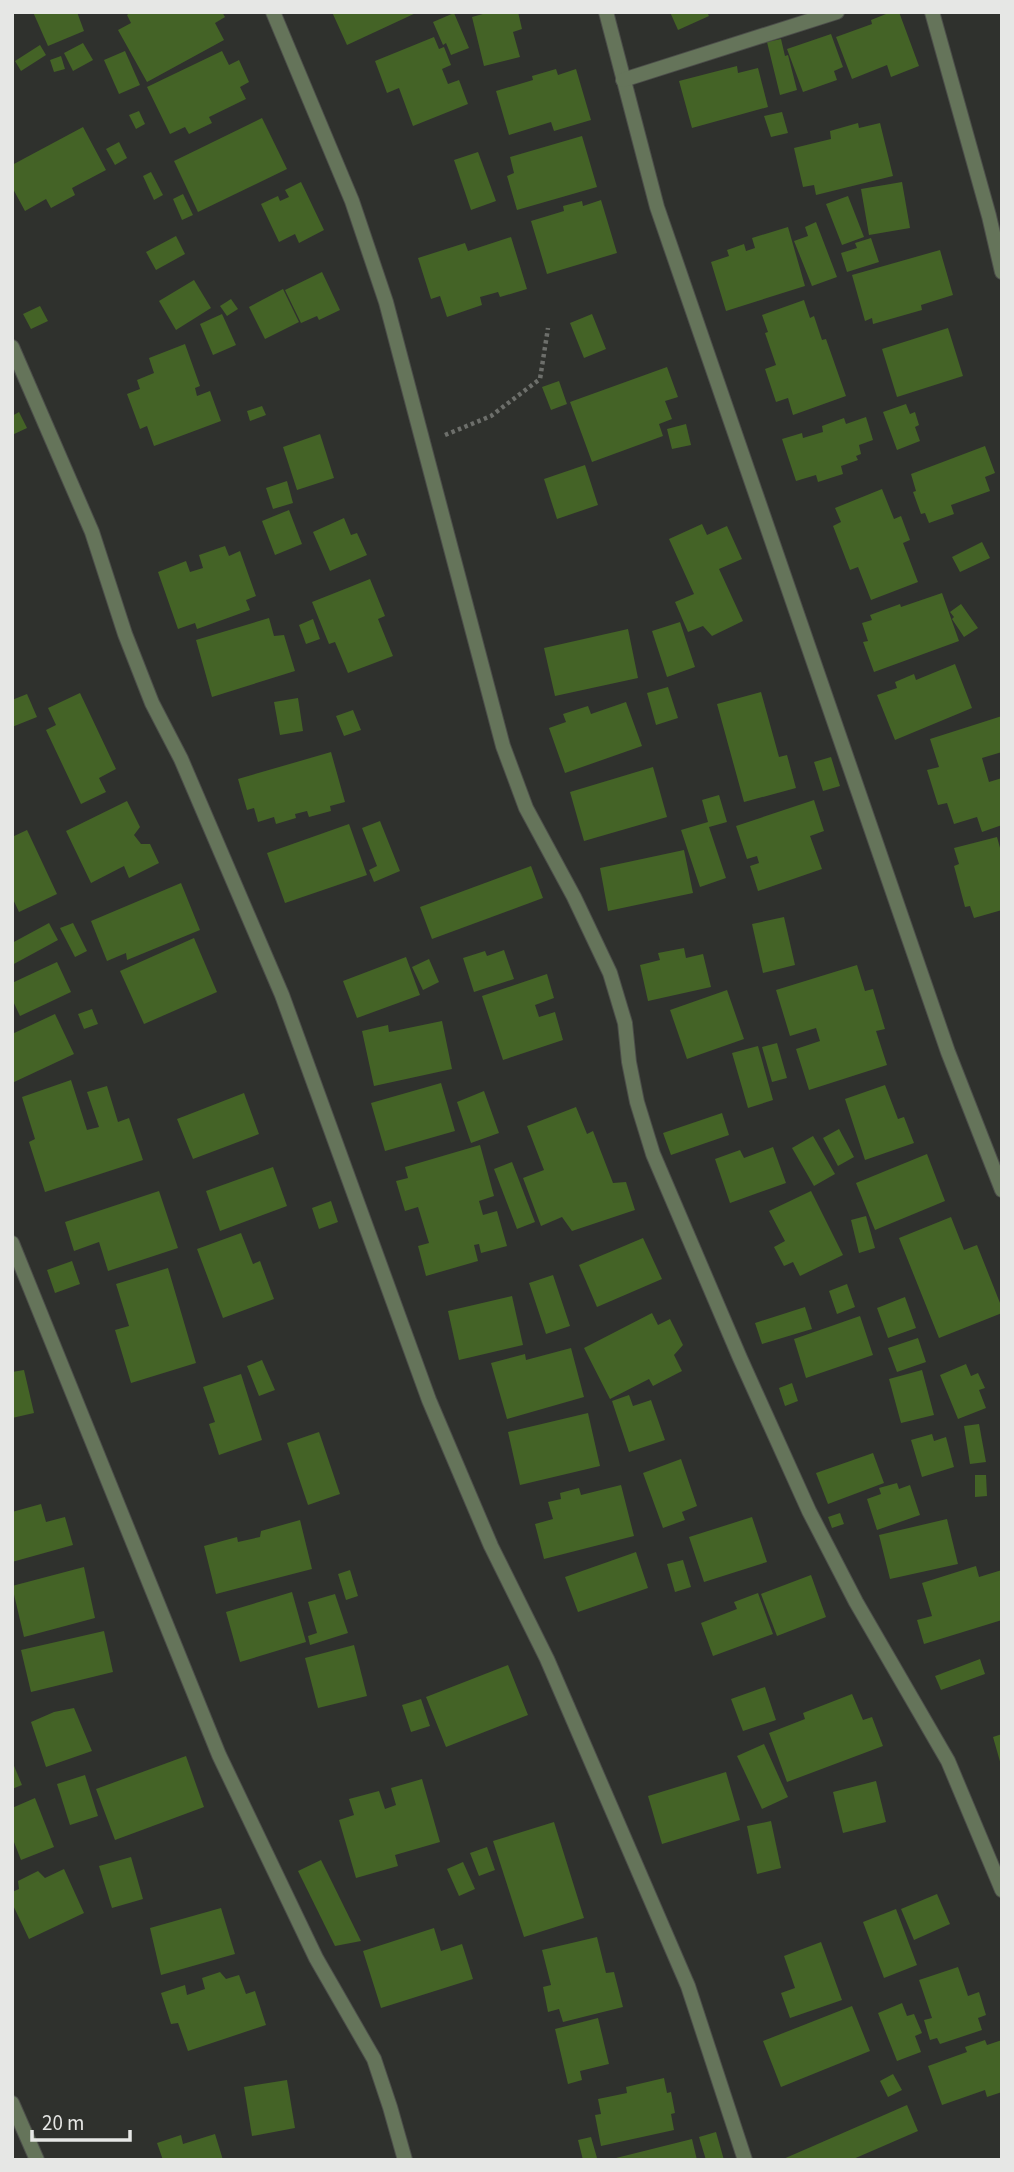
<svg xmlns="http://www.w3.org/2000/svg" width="1014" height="2172" font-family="'Source Sans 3',sans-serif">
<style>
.building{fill:#446326}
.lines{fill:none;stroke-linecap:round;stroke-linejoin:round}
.minor-casing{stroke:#4c4e4a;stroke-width:16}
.path{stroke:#6d6f6b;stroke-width:4.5;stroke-dasharray:3.5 3.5;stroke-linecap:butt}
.minor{stroke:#65745a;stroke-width:14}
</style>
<rect width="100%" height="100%" fill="#2f312d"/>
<g class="building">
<path d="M33,12H77L84,31L48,46Z"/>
<path d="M131,12H222L225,17L215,23L224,40L147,82L118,30L131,23L127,15Z"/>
<path d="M332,12H418L347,45Z"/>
<path d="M490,12H518L522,29L513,32L520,57L484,66L472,17Z"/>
<path d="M670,12H707L709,16L678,30Z"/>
<path d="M891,12H899L919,66L891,77L887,65L852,79L836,37L872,24L871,20Z"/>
<path d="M454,13L469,48L451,55L446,43L443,45L433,22Z"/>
<path d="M831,34L843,67L834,71L837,80L803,92L787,49Z"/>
<path d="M434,37L439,49L444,47L451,65L442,69L448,84L459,80L468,104L413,126L399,88L387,93L375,61Z"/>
<path d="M781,39L785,56L788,55L797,90L780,95L767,42Z"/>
<path d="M83,43L93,60L73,71L64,53Z"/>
<path d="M40,45L46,55L21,71L15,61Z"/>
<path d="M125,51L140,85L119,94L104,60Z"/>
<path d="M222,51L229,65L239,60L249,82L240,87L246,99L209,117L212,123L189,134L185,127L170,134L147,87Z"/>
<path d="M61,56L65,69L54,72L50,60Z"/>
<path d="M737,66L738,73L758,68L768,107L692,128L679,81Z"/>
<path d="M556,69L558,75L576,69L591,120L554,131L551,122L509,135L496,91L533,80L532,76Z"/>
<path d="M139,111L145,124L136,129L129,115Z"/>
<path d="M782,112L788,133L771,137L764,116Z"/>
<path d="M262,118L287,169L198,212L174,161Z"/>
<path d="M858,123L859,128L880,123L893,176L816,195L814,185L803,187L794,148L831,139L830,131Z"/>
<path d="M83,127L106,170L72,188L75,195L51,208L46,199L25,211L12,187V165Z"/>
<path d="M582,136L597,187L517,210L507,176L514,173L510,157Z"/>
<path d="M119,142L127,158L115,165L106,149Z"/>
<path d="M478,152L496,201L471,210L454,160Z"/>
<path d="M151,172L163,195L154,200L143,176Z"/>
<path d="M301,182L324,230L299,243L295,234L279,242L261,204L278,196L280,201L289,197L285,190Z"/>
<path d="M902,182L910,228L869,235L861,189Z"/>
<path d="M183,194L193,215L182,220L173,199Z"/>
<path d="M848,196L864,237L842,245L826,204Z"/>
<path d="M601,200L617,253L547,274L531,221L564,211L563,206L582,201L583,206Z"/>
<path d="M816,222L837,277L812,286L794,241L808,236L805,227Z"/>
<path d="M788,227L805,286L726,311L711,262L729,256L727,250L744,244L746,251L755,248L752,238Z"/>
<path d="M176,236L185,254L156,270L146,252Z"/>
<path d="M511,237L527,289L500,297L498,292L480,297L482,305L447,317L440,296L431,299L418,258L465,243L468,251Z"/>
<path d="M871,238L879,262L847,272L841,253L857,248L855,243Z"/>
<path d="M940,250L953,295L921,305L922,310L873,324L872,318L865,321L852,275Z"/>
<path d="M322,272L340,310L319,320L317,316L301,323L285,290Z"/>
<path d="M194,280L211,308L176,330L159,301Z"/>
<path d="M283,289L299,322L265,339L249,307Z"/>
<path d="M231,299L238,309L227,316L220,306Z"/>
<path d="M804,300L810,318L814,316L822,340L826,339L846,396L793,415L788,398L776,402L765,369L776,365L765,333L768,332L762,315Z"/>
<path d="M40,306L48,321L31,329L23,314Z"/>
<path d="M222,314L236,345L213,355L200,324Z"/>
<path d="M592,314L606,349L584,358L570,323Z"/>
<path d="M948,328L963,376L897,397L882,349Z"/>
<path d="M185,344L200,386L195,388L197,396L210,391L221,421L154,446L147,426L140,429L127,394L140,389L137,380L154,373L149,358Z"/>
<path d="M667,367L678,397L665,401L672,419L659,424L663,436L592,462L570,402Z"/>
<path d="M559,381L567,404L551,410L542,387Z"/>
<path d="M906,404L910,414L915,412L919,425L915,427L920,441L897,450L883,412Z"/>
<path d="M262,406L266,415L250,421L247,411Z"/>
<path d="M19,412L27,428L12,435V416Z"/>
<path d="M866,417L873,440L859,445L861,454L856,456L858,460L841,466L843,474L818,482L816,475L796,481L782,439L802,433L803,438L823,432L822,426L844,418L846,424Z"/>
<path d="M686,424L691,445L672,449L667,429Z"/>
<path d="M320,434L334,478L297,490L283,447Z"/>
<path d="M985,446L995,473L985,477L990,491L951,505L954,514L929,523L925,513L921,514L913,492L916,491L911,474Z"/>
<path d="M585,465L598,505L557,519L544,479Z"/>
<path d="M287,481L293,503L273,509L266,488Z"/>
<path d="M882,489L894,519L901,516L910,540L903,543L918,582L871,600L858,567L850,570L833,526L841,522L835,508Z"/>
<path d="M289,510L302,544L275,555L262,521Z"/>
<path d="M344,518L351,535L357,533L367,555L330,571L313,532Z"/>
<path d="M702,524L707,535L727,526L742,559L719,569L743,621L712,636L703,626L688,632L675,602L694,594L669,539Z"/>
<path d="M982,542L990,558L960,572L952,557Z"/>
<path d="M225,546L229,556L240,551L256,596L246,600L250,610L197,629L195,623L178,629L158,572L186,561L190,572L203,568L199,555Z"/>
<path d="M370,579L385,616L378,619L393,656L348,673L335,642L329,644L312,602Z"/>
<path d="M942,593L959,641L874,672L863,642L868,641L862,623L872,620L870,615L900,604L901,607Z"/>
<path d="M961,604L978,628L964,637L952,619L954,617L950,612Z"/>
<path d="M269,618L274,636L284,635L295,671L212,697L196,640Z"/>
<path d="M313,619L320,639L306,644L299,625Z"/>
<path d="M680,622L695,667L667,677L652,631Z"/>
<path d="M628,629L638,678L555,696L544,648Z"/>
<path d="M955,664L972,708L895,740L877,695L897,688L895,682L914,674L916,680Z"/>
<path d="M668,687L678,718L656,725L647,693Z"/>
<path d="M761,692L779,757L787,755L796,788L744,802L717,704Z"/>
<path d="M80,693L116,769L99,778L106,792L81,804L46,730L56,725L48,708Z"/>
<path d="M27,694L37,717L12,727V700Z"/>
<path d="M298,698L303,731L280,735L274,702Z"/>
<path d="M626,702L642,746L565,773L549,728L566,722L563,714L588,706L591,714Z"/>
<path d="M353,710L361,730L344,736L336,716Z"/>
<path d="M1002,716V752L982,758L989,782L1002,778V825L982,832L977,817L954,824L947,803L938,805L927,770L939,767L930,739Z"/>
<path d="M331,752L345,802L330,806L331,811L309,817L307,811L295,814L296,818L276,824L274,817L258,822L254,808L247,810L238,779Z"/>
<path d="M831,757L840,786L823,791L814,762Z"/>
<path d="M653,767L667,817L584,841L570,792Z"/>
<path d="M719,795L727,822L709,827L726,878L700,887L681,830L708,822L702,800Z"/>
<path d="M814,800L824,831L810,836L822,869L758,891L750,866L759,863L757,856L747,859L736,826Z"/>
<path d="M127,801L140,827L134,835L141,844H150L159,863L129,878L124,866L91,883L66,831Z"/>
<path d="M380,821L400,871L374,882L369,870L377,866L362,828Z"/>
<path d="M349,824L367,875L285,903L267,853Z"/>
<path d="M27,830L57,894L19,912L12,897V837Z"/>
<path d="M997,837L1002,855V910L974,918L970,906L965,907L954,866L959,864L954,848Z"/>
<path d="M684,850L693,893L608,911L600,868Z"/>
<path d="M531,866L543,898L432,939L420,907Z"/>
<path d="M181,883L200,930L127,960L126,953L107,961L91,921Z"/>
<path d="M784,917L795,965L763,973L752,924Z"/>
<path d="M49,923L58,940L12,965V943Z"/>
<path d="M73,923L87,951L75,957L60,928Z"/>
<path d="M194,938L217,992L144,1024L120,971Z"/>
<path d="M684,948L686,958L703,954L711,987L648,1001L640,965L660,960L658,953Z"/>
<path d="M504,950L514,979L474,992L463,958L485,951L487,956Z"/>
<path d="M406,957L420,995L357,1018L343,981Z"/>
<path d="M429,959L439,982L423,990L412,967Z"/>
<path d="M57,962L71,992L20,1016L12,999V983Z"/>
<path d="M857,965L865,991L873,989L885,1029L876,1031L887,1065L809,1090L796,1049L820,1041L816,1028L790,1036L776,990Z"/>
<path d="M547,974L554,998L535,1005L539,1017L555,1012L563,1040L503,1060L482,996Z"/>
<path d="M727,990L744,1039L687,1059L670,1010Z"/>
<path d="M92,1009L98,1024L84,1029L78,1014Z"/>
<path d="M55,1014L74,1054L12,1083V1034Z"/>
<path d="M442,1021L452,1069L374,1086L362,1031L388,1025L389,1032Z"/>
<path d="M777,1043L787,1078L772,1082L762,1047Z"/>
<path d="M758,1046L773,1100L748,1108L732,1053Z"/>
<path d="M71,1080L87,1130L99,1127L87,1092L107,1086L118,1122L129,1118L143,1160L45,1192L29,1142L35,1139L22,1097Z"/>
<path d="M441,1083L455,1131L385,1151L371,1103Z"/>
<path d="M885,1085L898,1119L904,1117L914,1143L865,1160L845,1099Z"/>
<path d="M484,1091L499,1133L471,1143L457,1102Z"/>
<path d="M244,1093L259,1134L193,1159L177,1119Z"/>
<path d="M576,1107L587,1134L593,1131L613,1183L626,1182L635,1210L572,1231L562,1217L541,1226L523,1178L544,1170L527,1126Z"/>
<path d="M722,1113L729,1135L671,1155L663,1133Z"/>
<path d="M839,1129L854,1157L838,1166L823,1138Z"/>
<path d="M813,1136L835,1174L814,1186L792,1148Z"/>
<path d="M480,1145L494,1196L479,1201L483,1215L497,1211L507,1246L481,1253L479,1244L474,1245L478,1261L426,1276L418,1246L429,1243L418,1207L405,1211L396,1181L408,1178L405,1167Z"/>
<path d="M773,1147L786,1183L730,1203L715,1159L740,1150L744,1158Z"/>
<path d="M927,1154L945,1201L875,1230L856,1183Z"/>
<path d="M512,1162L535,1222L517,1229L494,1169Z"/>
<path d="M273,1167L287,1206L220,1231L206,1191Z"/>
<path d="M159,1191L178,1248L108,1271L99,1242L74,1251L65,1222Z"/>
<path d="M811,1191L843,1255L800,1276L793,1262L784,1266L774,1247L785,1241L769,1211Z"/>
<path d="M331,1201L338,1222L319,1229L312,1208Z"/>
<path d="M866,1216L875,1248L859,1253L851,1220Z"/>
<path d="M951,1217L964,1250L977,1245L1002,1308V1313L939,1338L899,1238Z"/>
<path d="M241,1233L253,1264L260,1261L274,1299L223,1318L197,1249Z"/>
<path d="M643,1238L662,1279L597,1307L579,1265Z"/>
<path d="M72,1261L80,1284L55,1293L47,1270Z"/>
<path d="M168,1268L196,1363L131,1383L115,1330L129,1326L116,1284Z"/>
<path d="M553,1275L570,1326L546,1334L529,1283Z"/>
<path d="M847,1284L855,1307L837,1314L829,1291Z"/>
<path d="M512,1296L523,1345L459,1360L448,1311Z"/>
<path d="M905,1297L916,1328L888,1338L877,1308Z"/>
<path d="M805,1307L812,1329L762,1344L755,1323Z"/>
<path d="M652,1313L658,1325L670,1319L683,1345L674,1355L682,1371L653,1386L649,1379L610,1399L584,1348Z"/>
<path d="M860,1316L873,1355L806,1378L794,1339Z"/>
<path d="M918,1338L926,1362L897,1372L888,1348Z"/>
<path d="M571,1348L584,1397L507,1419L491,1363L525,1354L526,1360Z"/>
<path d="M262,1360L275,1390L259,1396L247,1366Z"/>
<path d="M966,1364L971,1376L978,1373L985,1388L979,1390L986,1408L958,1419L940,1375Z"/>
<path d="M24,1370L34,1413L12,1418V1372Z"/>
<path d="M922,1370L934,1415L901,1423L889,1379Z"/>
<path d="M241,1374L262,1440L219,1455L209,1424L215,1422L203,1387Z"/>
<path d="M792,1383L798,1401L785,1406L779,1388Z"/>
<path d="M629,1395L633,1406L651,1400L665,1440L629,1452L612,1401Z"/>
<path d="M588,1413L600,1466L520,1485L508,1432Z"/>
<path d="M979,1424L986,1462L970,1464L964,1426Z"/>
<path d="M319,1432L340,1494L308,1505L287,1443Z"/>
<path d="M932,1434L934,1441L946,1437L954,1467L922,1477L911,1440Z"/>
<path d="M873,1453L884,1483L828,1504L816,1473Z"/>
<path d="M681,1459L697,1506L682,1512L685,1520L663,1528L643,1473Z"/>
<path d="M975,1475H986L987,1496L975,1497Z"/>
<path d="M897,1483L899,1489L910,1485L920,1515L877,1530L867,1499L881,1494L879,1488Z"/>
<path d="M621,1485L634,1536L544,1559L535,1524L553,1519L548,1502L561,1499L560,1493L579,1488L581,1495Z"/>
<path d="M41,1504L46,1522L65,1517L73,1545L12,1562V1512Z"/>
<path d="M840,1513L844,1524L832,1528L828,1517Z"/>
<path d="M752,1517L767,1562L704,1582L689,1537Z"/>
<path d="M947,1519L958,1564L890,1579L879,1535Z"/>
<path d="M300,1520L312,1569L216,1594L204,1546L237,1537L238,1542L260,1537L261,1531Z"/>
<path d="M636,1552L648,1588L578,1612L565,1577Z"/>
<path d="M683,1560L691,1587L675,1592L667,1564Z"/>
<path d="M976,1566L979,1577L1002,1570V1620L924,1644L917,1620L932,1616L922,1583Z"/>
<path d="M84,1567L95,1618L24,1637L12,1586Z"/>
<path d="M350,1570L358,1596L346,1600L338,1574Z"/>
<path d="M811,1575L826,1617L777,1636L761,1594Z"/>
<path d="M292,1592L306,1642L240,1662L226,1612Z"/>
<path d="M758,1593L773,1634L713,1656L701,1623L737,1609L734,1602Z"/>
<path d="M335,1594L348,1633L310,1645L308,1636L317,1633L308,1602Z"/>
<path d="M104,1631L113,1672L31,1692L21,1650Z"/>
<path d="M354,1645L367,1696L318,1708L305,1658Z"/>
<path d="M980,1659L985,1674L941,1690L935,1676Z"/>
<path d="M508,1665L528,1715L446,1747L426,1697Z"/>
<path d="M765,1687L776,1720L743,1731L731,1699Z"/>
<path d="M852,1694L863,1720L872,1717L883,1746L787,1782L769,1733L805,1719L803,1713Z"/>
<path d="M421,1699L430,1726L411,1732L402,1705Z"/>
<path d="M74,1708L92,1751L46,1767L31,1722L54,1712Z"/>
<path d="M1002,1734V1765H1001L993,1737Z"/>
<path d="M764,1744L788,1797L762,1809L737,1756Z"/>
<path d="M186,1756L204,1807L115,1840L96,1789Z"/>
<path d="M12,1761L22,1785L12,1789Z"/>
<path d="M726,1772L740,1820L662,1844L648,1796Z"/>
<path d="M85,1775L98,1816L70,1825L57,1784Z"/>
<path d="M422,1779L440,1842L395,1855L398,1866L356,1878L339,1820L354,1815L349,1799L379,1791L385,1809L396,1805L391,1788Z"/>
<path d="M876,1781L886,1822L843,1833L833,1792Z"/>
<path d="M35,1798L54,1847L21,1860L12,1837V1808Z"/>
<path d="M771,1821L781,1868L757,1874L747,1826Z"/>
<path d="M554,1822L584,1918L524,1937L493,1841Z"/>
<path d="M487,1847L495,1870L479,1876L470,1853Z"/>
<path d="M131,1857L143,1899L112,1908L99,1866Z"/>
<path d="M321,1860L361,1941L335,1946L298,1871Z"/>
<path d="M463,1862L475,1889L459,1896L447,1869Z"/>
<path d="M64,1869L84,1913L29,1939L12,1903V1892L19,1889L18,1881L38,1871L45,1878Z"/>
<path d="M937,1894L950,1924L914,1940L901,1909Z"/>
<path d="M221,1908L235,1954L161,1975L150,1928Z"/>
<path d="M896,1909L917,1965L884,1978L863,1922Z"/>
<path d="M434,1928L441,1951L462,1944L473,1979L381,2008L363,1951Z"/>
<path d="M597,1937L606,1973L614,1972L623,2007L563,2022L559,2009L548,2012L543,1987L551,1985L542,1950Z"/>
<path d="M821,1942L842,2000L790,2018L781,1993L795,1988L784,1956Z"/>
<path d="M958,1967L968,1996L979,1992L986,2015L978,2018L982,2030L940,2044L937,2038L930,2040L924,2020L932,2018L919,1980Z"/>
<path d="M220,1972L226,1979L239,1975L246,1994L255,1991L266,2025L188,2051L178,2023L171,2024L161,1993L185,1985L187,1995L205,1989L202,1978Z"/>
<path d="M902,2003L907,2016L914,2014L922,2033L915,2036L921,2052L897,2061L878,2013Z"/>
<path d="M852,2006L870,2051L781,2087L763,2041Z"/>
<path d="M598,2018L609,2064L580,2071L582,2080L568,2084L555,2029Z"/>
<path d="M985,2040L987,2045L1002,2040V2092L987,2097L985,2090L942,2105L928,2066L967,2052L965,2047Z"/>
<path d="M893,2074L902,2090L888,2097L880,2081Z"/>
<path d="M664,2078L667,2093L671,2092L675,2113L671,2114L674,2130L601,2146L595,2115L601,2114L598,2099L627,2093L626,2087Z"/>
<path d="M287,2080L295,2128L252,2136L244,2087Z"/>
<path d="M907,2105L918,2131L851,2160H781Z"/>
<path d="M716,2132L724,2160H706L699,2137Z"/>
<path d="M215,2134L223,2160H163L157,2143L181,2135L183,2144Z"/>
<path d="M591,2137L597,2158L583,2160L578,2140Z"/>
<path d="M692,2139L697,2160H612V2159Z"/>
</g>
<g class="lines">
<defs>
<g id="minor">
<path d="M273,12L352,201L386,302L503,746L526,808L574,897L610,973L625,1023L629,1062L637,1102L653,1154L740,1358L809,1511L856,1602L948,1761L1002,1890"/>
<path d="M606,12L657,207L948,1052L1002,1190"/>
<path d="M932,12L989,216L1002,272"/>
<path d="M623,80L837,12"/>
<path d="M12,347L92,532L125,634L152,703L181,759L282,995L429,1400L491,1546L547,1659L688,1986L745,2160"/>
<path d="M12,1243L219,1755L316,1958L374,2059L390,2107L405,2160"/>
<path d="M12,2103L37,2160"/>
</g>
</defs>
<use href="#minor" class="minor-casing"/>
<path class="path" d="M445,435L491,416L540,379L548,328"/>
<use href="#minor" class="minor"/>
</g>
<rect width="1014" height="2172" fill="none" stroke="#e6e7e5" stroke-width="28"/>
<path d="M32 2130v10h98v-10" fill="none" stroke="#e6e7e5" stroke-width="3.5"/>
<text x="42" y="2130" font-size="21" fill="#e6e7e5" stroke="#2f312d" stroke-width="5" paint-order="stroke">20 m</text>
</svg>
